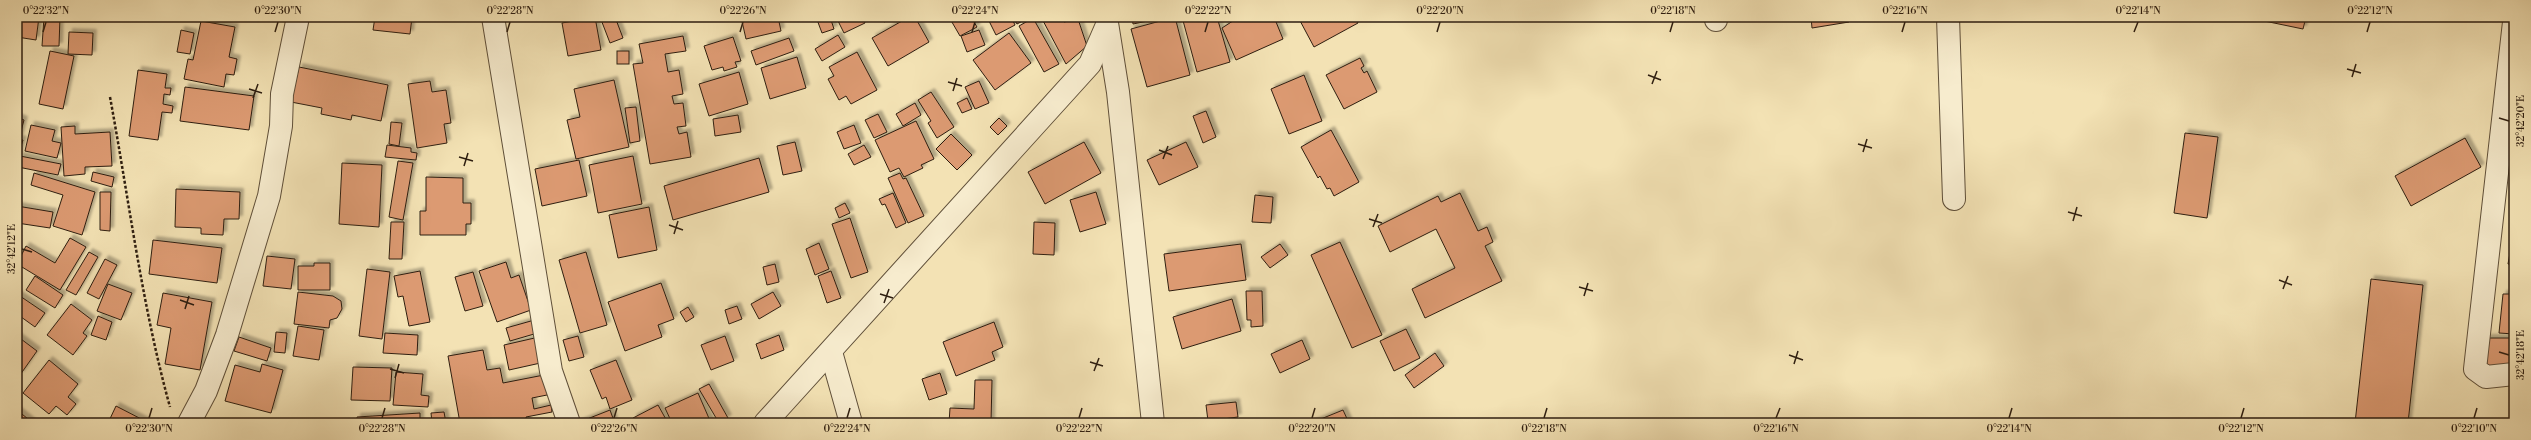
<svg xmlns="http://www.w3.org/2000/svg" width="2531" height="440" font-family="'Libre Bodoni',serif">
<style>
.building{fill:#dc9a72;stroke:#2e1e10;filter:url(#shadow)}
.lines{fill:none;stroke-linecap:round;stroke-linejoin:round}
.minor-casing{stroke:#5f4f39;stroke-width:24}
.path{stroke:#2e1e10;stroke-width:2.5;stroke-dasharray:3 2;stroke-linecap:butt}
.minor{stroke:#f7ecce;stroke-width:22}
.ticks{fill:none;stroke:#2e1e10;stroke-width:1.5}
.neatline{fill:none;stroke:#2e1e10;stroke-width:1.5}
.ticks-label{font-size:10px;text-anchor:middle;fill:#2e1e10}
</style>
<defs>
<filter id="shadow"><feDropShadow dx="3.5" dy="-3.5" stdDeviation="1" flood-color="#0004"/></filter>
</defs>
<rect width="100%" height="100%" fill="#f3e2b4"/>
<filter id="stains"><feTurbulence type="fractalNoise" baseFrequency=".005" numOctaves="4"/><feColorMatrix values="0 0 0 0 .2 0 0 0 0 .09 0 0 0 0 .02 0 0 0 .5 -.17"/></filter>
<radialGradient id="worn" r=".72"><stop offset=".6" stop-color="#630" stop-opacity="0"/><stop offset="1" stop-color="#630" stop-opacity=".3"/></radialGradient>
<g class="building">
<path d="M17,17H39L36,40L17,37Z"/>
<path d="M44,17H60L59,46H42Z"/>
<path d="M375,17H412L410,34L373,30Z"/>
<path d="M595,17L601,50L568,56L562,23Z"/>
<path d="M600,17H615L623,38L610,43Z"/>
<path d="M741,17H778L781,31L746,39Z"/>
<path d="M816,17H830L834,29L822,33Z"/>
<path d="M836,17H863L865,23L844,33Z"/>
<path d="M881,17H894L884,22Z"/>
<path d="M909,17H915L929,42L888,66L872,38Z"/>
<path d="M949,17H971L977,27L960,36Z"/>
<path d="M987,17H1011L1015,25L996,35Z"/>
<path d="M1013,17H1030L1017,24Z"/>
<path d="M1041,17H1061L1064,22L1078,19L1087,46L1066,64Z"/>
<path d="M1132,17H1168L1133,24Z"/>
<path d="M1175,17L1190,75L1147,87L1131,29Z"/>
<path d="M1182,17H1217L1230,62L1197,72Z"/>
<path d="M1239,17H1274L1283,39L1236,60L1222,28Z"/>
<path d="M1298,17H1355L1358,23L1314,47Z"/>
<path d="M1811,17H1848L1849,22L1812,28Z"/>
<path d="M2245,17H2306L2303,29Z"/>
<path d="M1033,18L1059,64L1044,72L1019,26Z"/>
<path d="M201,21L235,27L229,57L237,59L234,75L226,74L224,87L184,79L188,59L193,60Z"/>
<path d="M181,30L194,33L190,54L177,52Z"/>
<path d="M979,30L985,45L967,52L961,36Z"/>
<path d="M69,32L93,33L92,55L68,54Z"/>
<path d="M1009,33L1031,63L995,90L973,60Z"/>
<path d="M838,35L845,47L822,61L815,49Z"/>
<path d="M683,36L686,51L665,54L668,72L679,70L683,94L672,96L674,104L683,103L686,126L677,127L679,134L687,132L691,157L650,164L633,64L643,63L639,44Z"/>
<path d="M733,37L741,61L735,62L737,67L724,71L723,67L712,70L704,46Z"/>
<path d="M789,38L794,51L756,65L751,51Z"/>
<path d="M50,51L74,56L63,109L39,104Z"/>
<rect x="617" y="51" width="12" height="13"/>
<path d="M857,52L877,90L851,104L846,96L839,100L828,79L834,76L829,67Z"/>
<path d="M797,57L806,88L770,99L761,68Z"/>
<path d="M1360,58L1364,66L1361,68L1364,73L1367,71L1377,92L1344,109L1326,75Z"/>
<path d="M299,67L388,85L381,121L352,115L351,120L321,114L322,108L291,102Z"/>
<path d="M138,70L167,74L165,88H171L170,95L164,94L163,104L173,106L172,113L162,112L158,140L129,136Z"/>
<path d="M739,72L748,104L709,116L699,84Z"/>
<path d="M1304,75L1322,121L1289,134L1271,89Z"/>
<path d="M614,80L629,147L576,159L567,120L580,117L574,89Z"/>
<path d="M430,81L432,92L446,90L451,123L444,124L447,143L417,148L408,84Z"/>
<path d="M979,81L989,103L975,109L965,87Z"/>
<path d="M185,87L254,96L249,130L180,121Z"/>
<path d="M931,92L954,127L937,138L928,123L931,121L918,100Z"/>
<path d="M967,98L972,109L962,113L957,103Z"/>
<path d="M915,103L921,115L903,126L896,114Z"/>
<path d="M636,107L640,141L630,143L625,108Z"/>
<path d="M1206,111L1216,137L1203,143L1193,116Z"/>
<path d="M878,114L887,132L874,138L865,120Z"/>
<path d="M738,115L741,132L715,136L713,119Z"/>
<path d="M17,117L24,120L19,139L23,140L17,159Z"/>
<path d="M999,118L1007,126L998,135L990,127Z"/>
<path d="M916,121L934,159L921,165L923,168L904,177L899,168L890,172L875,140Z"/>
<path d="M391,122L402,123L399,146L389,144Z"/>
<path d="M31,125L55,130L52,141L61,143L57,158L25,151Z"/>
<path d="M854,125L861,143L844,149L837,132Z"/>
<path d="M75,126V134L110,132L112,166L85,167V174L64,176L61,127Z"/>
<path d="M1331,130L1359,182L1334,196L1330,188L1327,189L1320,176L1318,178L1301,147Z"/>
<path d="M2185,133L2218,137L2207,218L2174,213Z"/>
<path d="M951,134L972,155L957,170L936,149Z"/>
<path d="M2465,138L2481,167L2411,206L2395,176Z"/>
<path d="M795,142L802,171L783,175L777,146Z"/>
<path d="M1084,142L1101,173L1045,204L1028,172Z"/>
<path d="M1186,142L1198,167L1159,185L1147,160Z"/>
<path d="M387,145L411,148V152L417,153L416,160L385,157Z"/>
<path d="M864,145L871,157L854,165L848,154Z"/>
<path d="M20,156L61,164L58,175L18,167Z"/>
<path d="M633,156L642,204L598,213L589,165Z"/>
<path d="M759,158L769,192L673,220L664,186Z"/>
<path d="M579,160L587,196L542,206L535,169Z"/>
<path d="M398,161L413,163L403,220L389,217Z"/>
<path d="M342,163L382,165L379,227L339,224Z"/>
<path d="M93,172L114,177L112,187L91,181Z"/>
<path d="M34,173L95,192L82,235L53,226L63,195L31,185Z"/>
<path d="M900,173L903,179L906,178L924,216L908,223L888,178Z"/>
<path d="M426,177L463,178V203H471V224H466V235H420V211H426Z"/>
<path d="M176,189L240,192L239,219H224L223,235L201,234V228L175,227Z"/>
<path d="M100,192H111L110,231L100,230Z"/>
<path d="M1096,192L1106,224L1080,232L1070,200Z"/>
<path d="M893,193L906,223L896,228L885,204L882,205L879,199Z"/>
<path d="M1460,193L1478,231L1487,227L1493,242L1485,246L1502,281L1425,318L1412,289L1455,268L1436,229L1390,252L1378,226L1438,196L1441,202Z"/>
<path d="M1255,195L1273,197L1271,223L1252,222Z"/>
<path d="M845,203L850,213L839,218L835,208Z"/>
<path d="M17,206L53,212L50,228L17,223Z"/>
<path d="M649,207L657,250L618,258L609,215Z"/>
<path d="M850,218L868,272L851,278L832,224Z"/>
<path d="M391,222H404L402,259H389Z"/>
<path d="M1034,222L1055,223L1054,255L1033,254Z"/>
<path d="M2514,230V265L2508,264Z"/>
<path d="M70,238L86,247L60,290L17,264L26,246L55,263Z"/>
<path d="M153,240L222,248L217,283L149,274Z"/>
<path d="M1340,242L1382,335L1352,348L1311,255Z"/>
<path d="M819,243L829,269L815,275L806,249Z"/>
<path d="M1241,244L1246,280L1169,291L1164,254Z"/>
<path d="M1280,244L1288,255L1270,268L1261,257Z"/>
<path d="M89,252L98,257L76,295L66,290Z"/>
<path d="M586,252L607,325L580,333L559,260Z"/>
<path d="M267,256L295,259L291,289L263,286Z"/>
<path d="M105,259L117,265L99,299L87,293Z"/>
<path d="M506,262L511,278L519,275L531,310L497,322L479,271Z"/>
<path d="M314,263H330V290H298V266H314Z"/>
<path d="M775,264L779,282L767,285L763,267Z"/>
<path d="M367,269L390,272L382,339L359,336Z"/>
<path d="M420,271L430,322L409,326L403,296L398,297L394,276Z"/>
<path d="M831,271L841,298L827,303L818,276Z"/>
<path d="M473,272L483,306L465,311L455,277Z"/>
<path d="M35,276L63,295L55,308L26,290Z"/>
<path d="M2371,279L2423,285L2408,423H2355Z"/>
<path d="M661,283L674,319L658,325L662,337L625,351L608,302Z"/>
<path d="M108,284L132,293L121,320L97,311Z"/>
<path d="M1246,291H1262L1263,326L1251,327V320H1247Z"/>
<path d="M298,292L333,296L341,301L342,309L337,318L330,320L329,328L294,324Z"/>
<path d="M773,292L781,306L759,319L751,304Z"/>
<path d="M163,293L212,302L200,370L165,364L171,328L157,325Z"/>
<path d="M17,294L45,313L35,327L17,314Z"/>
<path d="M2503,294H2514V334L2499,333Z"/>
<path d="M1232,299L1241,331L1182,349L1173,317Z"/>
<path d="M71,304L92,320L83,333L87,336L73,355L47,335Z"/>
<path d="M737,306L742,319L729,324L725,310Z"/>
<path d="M688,307L694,317L686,322L680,312Z"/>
<path d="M98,316L112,322L106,340L91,335Z"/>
<path d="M538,319L541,332L510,341L506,328Z"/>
<path d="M994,322L1003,347L992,352L995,360L956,376L943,342Z"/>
<path d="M298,326L324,330L319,360L293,356Z"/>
<path d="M1406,329L1420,358L1394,371L1380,341Z"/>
<path d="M276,332L287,333L285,353L274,352Z"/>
<path d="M385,333L418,335L417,355L383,353Z"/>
<path d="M779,335L784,350L761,359L756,344Z"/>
<path d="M17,336L37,351L20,375L17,373Z"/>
<path d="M578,336L584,357L569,361L563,340Z"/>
<path d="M725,336L734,361L711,370L701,345Z"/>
<path d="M239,337L271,348L267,361L234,351Z"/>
<path d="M539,337L545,362L509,370L504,345Z"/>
<path d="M2486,338H2514V367L2487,368Z"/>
<path d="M1302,340L1310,359L1280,373L1271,354Z"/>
<path d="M483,350L487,370L500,368L503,383L549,374L552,394L532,398L534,409L551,405L552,412L526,417L527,423H513V419L492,423H460L448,356Z"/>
<path d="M1435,353L1444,366L1414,388L1405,375Z"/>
<path d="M49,360L78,384L68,397L76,404L67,415L56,406L49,414L23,393Z"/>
<path d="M616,360L632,400L610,409L606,397L602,399L590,370Z"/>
<path d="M262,364L283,370L271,413L225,401L235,365L260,372Z"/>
<path d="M353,367L392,368L390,401L351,400Z"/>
<path d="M396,372L423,374L421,395L429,396L428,407L393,405Z"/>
<path d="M940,373L947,394L929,400L922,379Z"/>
<path d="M975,380H992L991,423H949L950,408L974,409Z"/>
<path d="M709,384L728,418L719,423L699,389Z"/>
<path d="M698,393L711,423H672L665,408Z"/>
<path d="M1236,402L1238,417L1208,421L1206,405Z"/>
<path d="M658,405L668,423H636L633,418Z"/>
<path d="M116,406L149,423H108Z"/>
<path d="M17,410L33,423H17Z"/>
<path d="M610,410L614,421L577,423Z"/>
<path d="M1343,410L1349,423H1311Z"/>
<path d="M444,412L446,423H432L431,413Z"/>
<path d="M420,413V423H357V417Z"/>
</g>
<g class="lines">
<defs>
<g id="minor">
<path d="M493,17L551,371L569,423"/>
<path d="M1716,17V20"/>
<path d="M1948,17L1954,199"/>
<path d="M2514,22L2475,369L2486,377L2514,374"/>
<path d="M1107,23L1118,92L1153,423"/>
<path d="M831,352L851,423"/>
<path d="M189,423L206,391L227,335L269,196L281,126L282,94L298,17"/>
<path d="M765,423L1090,64L1107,25"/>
</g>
</defs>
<use href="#minor" class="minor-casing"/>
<path class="path" d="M110,97C129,200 142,306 170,407"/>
<use href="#minor" class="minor"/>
</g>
<path class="ticks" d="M43,32L46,22M275,32L278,22M507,32L510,22M740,32L743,22M972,32L975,22M1205,32L1208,22M1437,32L1440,22M1670,32L1673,22M1902,32L1905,22M2134,32L2138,22M2367,32L2370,22M2347,69L2361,73M1648,75L1661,80M2352,77L2356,64M948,82L962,86M1652,84L1657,71M249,89L262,93M953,91L957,78M253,98L258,84M2499,118L2509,121M1858,144L1872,148M1159,150L1172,155M1863,152L1867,139M459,157L473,161M1163,159L1168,146M464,166L468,153M2068,212L2082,216M1369,219L1382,223M2073,221L2077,207M669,225L683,230M1373,227L1378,214M674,234L678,221M22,249L32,252M2279,280L2292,285M1579,287L1593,291M2283,289L2288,276M880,294L893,298M1584,296L1588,283M180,300L194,305M884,303L889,289M185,309L189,296M2499,352L2509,355M1789,355L1803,360M1090,362L1103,366M1794,364L1798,351M390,369L404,373M1094,371L1099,358M395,378L399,364M149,418L152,408M382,418L385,408M614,418L617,408M847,418L850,408M1079,418L1082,408M1312,418L1315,408M1544,418L1547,408M1776,418L1780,408M2009,418L2012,408M2241,418L2244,408M2474,418L2477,408"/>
<rect width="2531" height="440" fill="none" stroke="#f3e2b4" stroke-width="44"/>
<rect x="22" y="22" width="2487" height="396" class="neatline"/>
<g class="ticks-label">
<text x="46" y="14">0°22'32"N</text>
<text x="278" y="14">0°22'30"N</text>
<text x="510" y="14">0°22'28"N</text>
<text x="743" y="14">0°22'26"N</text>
<text x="975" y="14">0°22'24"N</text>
<text x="1208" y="14">0°22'22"N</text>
<text x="1440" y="14">0°22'20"N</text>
<text x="1673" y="14">0°22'18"N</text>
<text x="1905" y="14">0°22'16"N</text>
<text x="2138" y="14">0°22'14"N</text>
<text x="2370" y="14">0°22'12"N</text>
<text transform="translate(2520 121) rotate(-90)" y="4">32°42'20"E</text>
<text transform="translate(11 249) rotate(-90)" y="4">32°42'12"E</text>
<text transform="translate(2520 355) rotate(-90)" y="4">32°42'18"E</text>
<text x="149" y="432">0°22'30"N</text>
<text x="382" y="432">0°22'28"N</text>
<text x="614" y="432">0°22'26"N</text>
<text x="847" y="432">0°22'24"N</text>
<text x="1079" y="432">0°22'22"N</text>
<text x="1312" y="432">0°22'20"N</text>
<text x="1544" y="432">0°22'18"N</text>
<text x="1776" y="432">0°22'16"N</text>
<text x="2009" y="432">0°22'14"N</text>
<text x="2241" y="432">0°22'12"N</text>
<text x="2474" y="432">0°22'10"N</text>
</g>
<rect width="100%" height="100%" filter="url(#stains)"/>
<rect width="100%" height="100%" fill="url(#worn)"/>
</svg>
